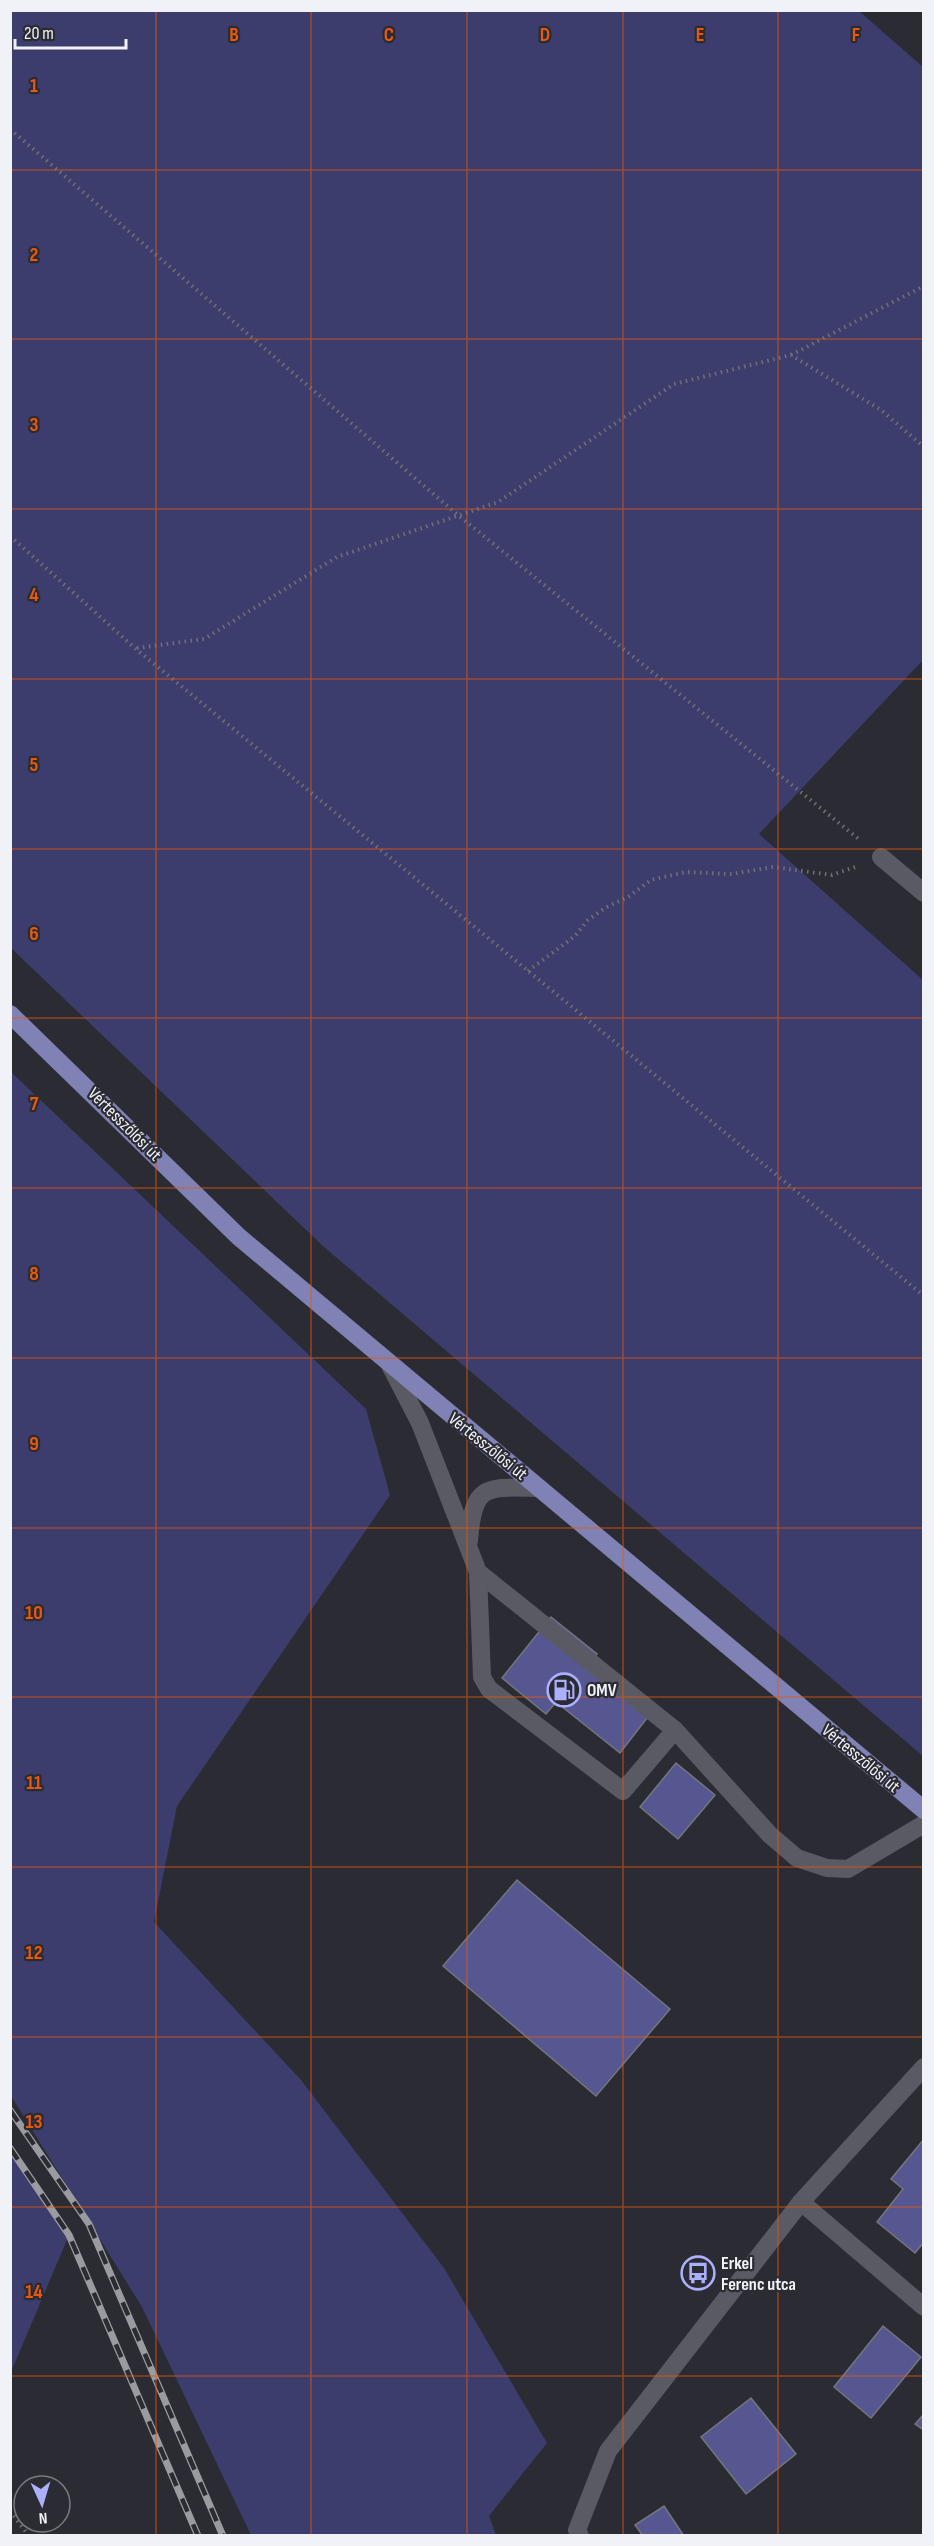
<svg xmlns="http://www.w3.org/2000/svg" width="934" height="2546" font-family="'Sofia Sans Condensed',sans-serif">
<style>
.green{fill:#3c3d6d}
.building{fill:#565791;stroke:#75757f;stroke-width:1.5}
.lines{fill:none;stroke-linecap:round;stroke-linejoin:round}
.path{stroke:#707077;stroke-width:4;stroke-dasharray:1.5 4.5;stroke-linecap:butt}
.minor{stroke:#595a63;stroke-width:18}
.major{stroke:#8082b5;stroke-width:18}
.rail-casing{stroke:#9a9ba1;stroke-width:7}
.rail{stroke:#2b2b33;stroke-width:4.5;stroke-dasharray:14;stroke-linecap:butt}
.grid{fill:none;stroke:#e8590c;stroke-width:1.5;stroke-opacity:0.55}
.labels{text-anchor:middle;stroke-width:4.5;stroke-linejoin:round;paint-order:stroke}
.street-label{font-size:18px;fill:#f1f2f7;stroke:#2b2b33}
.poi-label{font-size:18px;font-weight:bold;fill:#f1f2f7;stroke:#2b2b33;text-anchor:start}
.grid-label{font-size:20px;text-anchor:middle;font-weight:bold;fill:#e8590c;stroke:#2b2b33;stroke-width:4.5;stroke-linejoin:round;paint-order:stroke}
</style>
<rect width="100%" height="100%" fill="#2b2b33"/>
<g class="green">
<path d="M10,11H859L923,67V660L759,834L923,980V1756L324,1247L11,948Z"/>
<path d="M10,1071L366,1409L390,1495L177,1806L154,1922L301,2080L444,2268L547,2443L489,2516L496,2535H251L142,2307L11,2096Z"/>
<path d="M11,2148L69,2235L11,2372L10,2148Z"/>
</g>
<g class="building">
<path d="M551,1617L597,1654L586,1669L647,1718L620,1753L556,1702L546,1714L502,1678Z"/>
<path d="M676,1763L715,1795L678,1839L640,1807Z"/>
<path d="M517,1880L670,2009L596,2096L443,1966Z"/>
<path d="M924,2139V2242L915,2253L877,2222L903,2189L891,2179Z"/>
<path d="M883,2326L921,2357L871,2418L834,2387Z"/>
<path d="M751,2398L796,2454L746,2494L701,2437Z"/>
<path d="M924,2414V2430L915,2424Z"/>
<path d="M664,2506L684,2536H643L635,2525Z"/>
</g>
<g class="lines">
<g class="path">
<path d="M10,129L459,516L860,840"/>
<path d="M791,355L924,286"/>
<path d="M10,536L136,649L924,1296"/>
<path d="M137,648L204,639L337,557L498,502L674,384L791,355L881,410L924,447"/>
<path d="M528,971L575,936L588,920L605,908L628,897L651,880L686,872L732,874L773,867L832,875L855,867"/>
<path d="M10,2511L29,2536"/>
</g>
<g class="minor">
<path d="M881,857L924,893"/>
<path d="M390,1365L420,1423L478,1572L675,1730L770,1835L797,1858L827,1868L848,1869L924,1824"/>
<path d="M469,1541C473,1483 486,1487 539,1488"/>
<path d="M478,1572L482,1677L489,1689L623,1791L675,1730"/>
<path d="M801,2202L924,2307"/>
<path d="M580,2536L577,2530L608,2451L801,2202L924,2067"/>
</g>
<path class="major" d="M10,1014L239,1237L924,1810"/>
<defs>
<g id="rail">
<path d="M10,2110L89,2224L223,2536"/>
<path d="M10,2148L69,2235L198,2536"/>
</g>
</defs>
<use href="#rail" class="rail-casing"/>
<use href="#rail" class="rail"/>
</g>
<path class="grid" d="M156,10V2536M311,10V2536M467,10V2536M623,10V2536M778,10V2536M10,170H924M10,339H924M10,509H924M10,679H924M10,849H924M10,1018H924M10,1188H924M10,1358H924M10,1528H924M10,1697H924M10,1867H924M10,2037H924M10,2207H924M10,2376H924"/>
<defs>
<symbol id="fuel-ring" viewBox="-11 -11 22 22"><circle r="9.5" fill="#2b2b33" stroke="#acaffb" stroke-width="1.5"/><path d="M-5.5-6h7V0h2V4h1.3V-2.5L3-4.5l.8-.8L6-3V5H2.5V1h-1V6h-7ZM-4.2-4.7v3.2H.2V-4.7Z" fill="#acaffb"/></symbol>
<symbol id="bus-ring" viewBox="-11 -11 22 22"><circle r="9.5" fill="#2b2b33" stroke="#acaffb" stroke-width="1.5"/><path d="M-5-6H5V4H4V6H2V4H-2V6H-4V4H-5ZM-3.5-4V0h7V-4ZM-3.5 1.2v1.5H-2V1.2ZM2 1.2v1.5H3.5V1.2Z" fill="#acaffb"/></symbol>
</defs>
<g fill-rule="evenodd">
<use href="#fuel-ring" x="545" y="1671" width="38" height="38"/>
<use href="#bus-ring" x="679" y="2254" width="38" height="38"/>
</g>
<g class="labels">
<g class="street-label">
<text transform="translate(125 1124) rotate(45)" y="6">Vértesszőlősi út</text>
<text transform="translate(488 1446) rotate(39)" y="6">Vértesszőlősi út</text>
<text transform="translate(861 1758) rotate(40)" y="6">Vértesszőlősi út</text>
</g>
<g class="poi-label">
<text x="587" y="1696">OMV</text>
<text x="721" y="2269">Erkel<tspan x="721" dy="21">Ferenc utca</tspan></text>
</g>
</g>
<g class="grid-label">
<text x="234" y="41">B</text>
<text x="389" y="41">C</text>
<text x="545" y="41">D</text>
<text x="700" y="41">E</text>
<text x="856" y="41">F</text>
<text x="34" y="92">1</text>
<text x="34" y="261">2</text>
<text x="34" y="431">3</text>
<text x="34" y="601">4</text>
<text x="34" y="771">5</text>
<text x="34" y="940">6</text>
<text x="34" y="1110">7</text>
<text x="34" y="1280">8</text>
<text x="34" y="1450">9</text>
<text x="34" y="1619">10</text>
<text x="34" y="1789">11</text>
<text x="34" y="1959">12</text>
<text x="34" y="2128">13</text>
<text x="34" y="2298">14</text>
</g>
<rect width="934" height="2546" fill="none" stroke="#f1f2f7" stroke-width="24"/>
<g transform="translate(42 2504) rotate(176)"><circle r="28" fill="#2b2b33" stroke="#7a7b81" stroke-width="1.5"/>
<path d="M0-4.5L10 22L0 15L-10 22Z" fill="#acaffb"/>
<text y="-9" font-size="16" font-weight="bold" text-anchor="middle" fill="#f1f2f7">N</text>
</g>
<path d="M15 39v9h111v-9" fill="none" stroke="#f1f2f7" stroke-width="3"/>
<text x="24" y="39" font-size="18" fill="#f1f2f7" stroke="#2b2b33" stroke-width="4.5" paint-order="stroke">20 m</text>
</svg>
